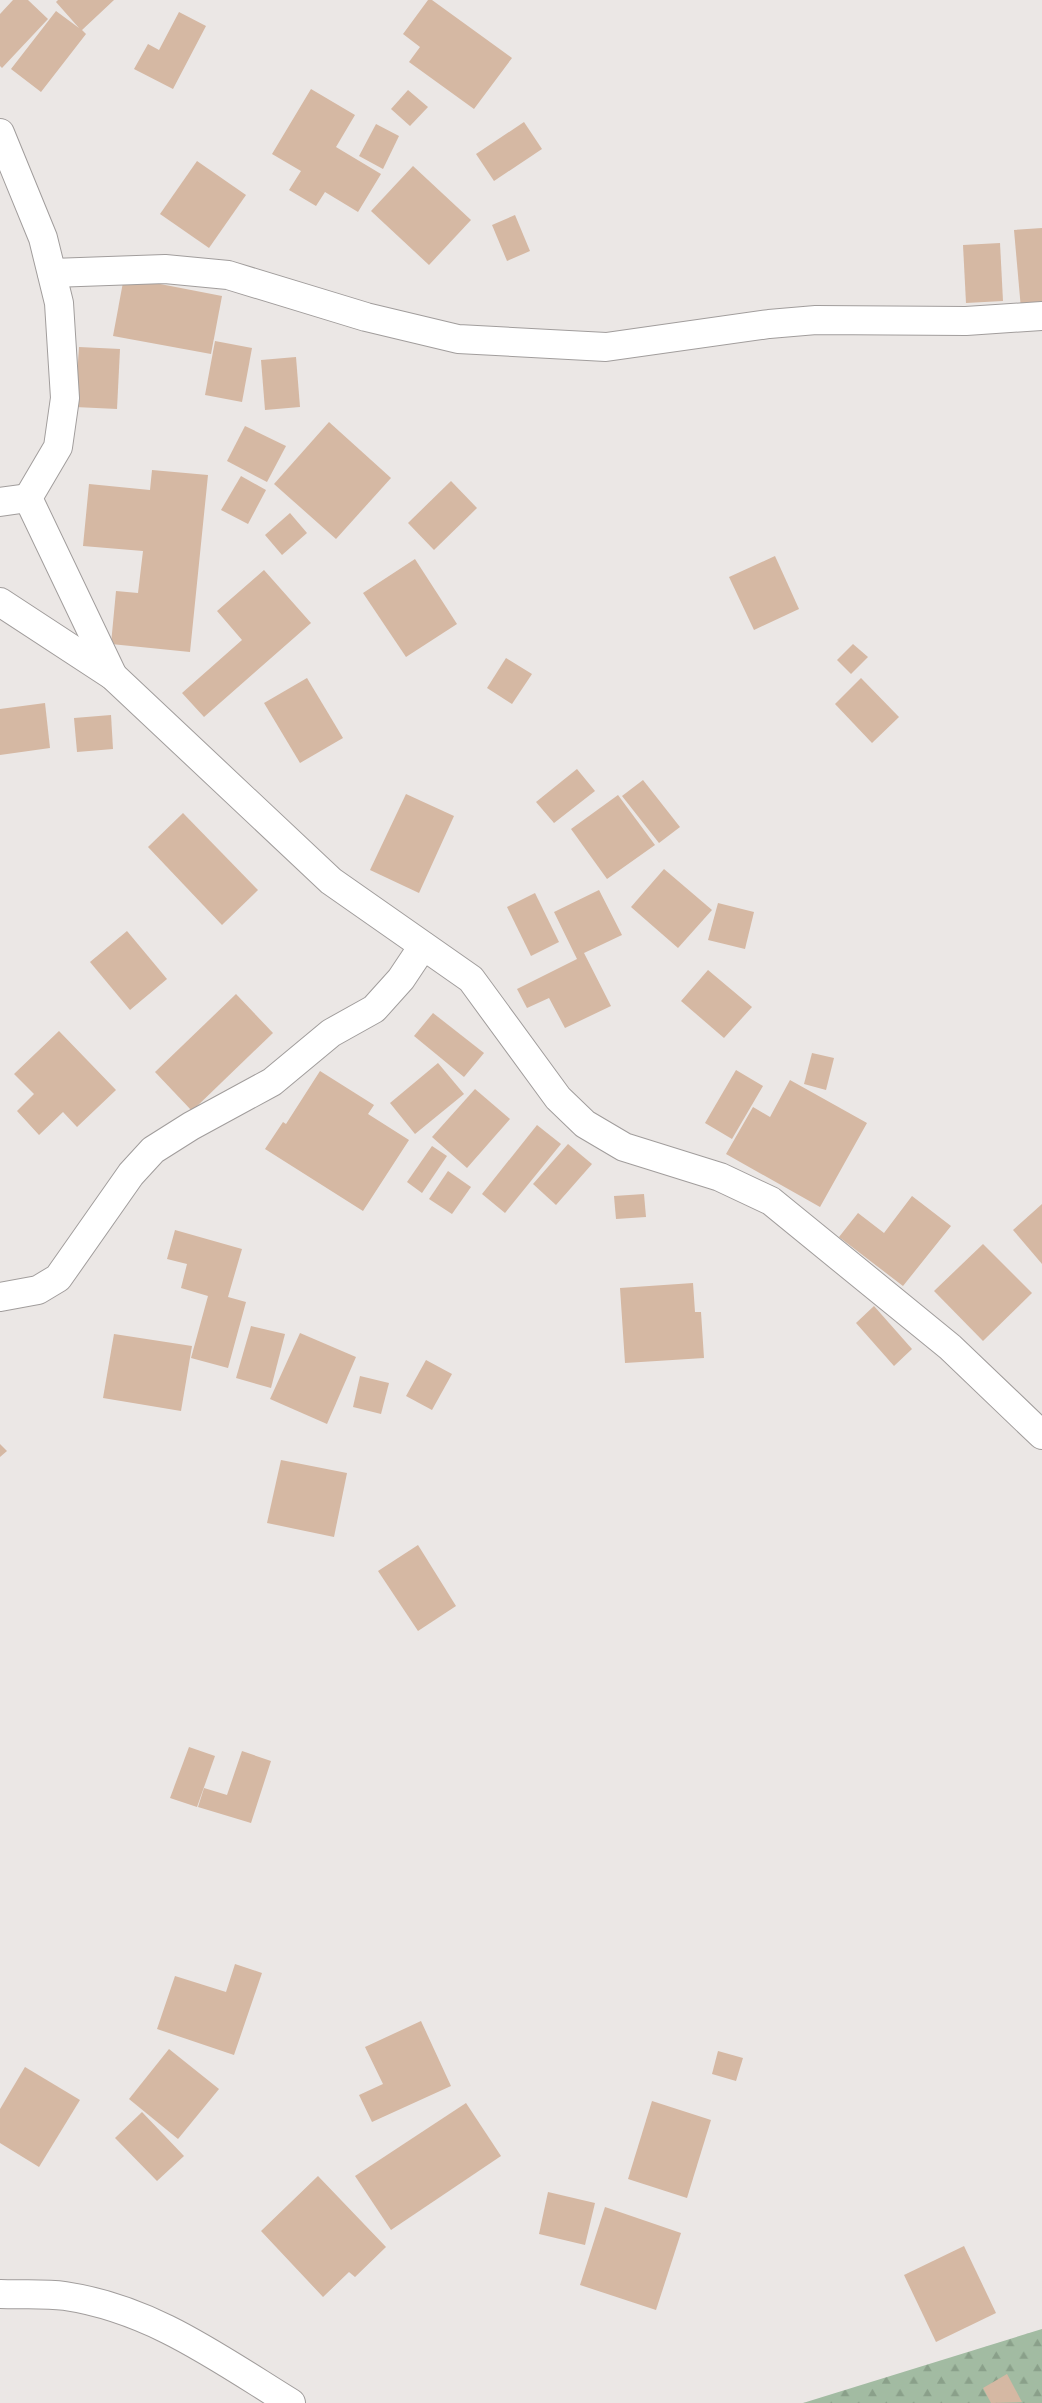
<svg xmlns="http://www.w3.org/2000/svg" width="1042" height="2403" font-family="'Golos Text',sans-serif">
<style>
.forest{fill:url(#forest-firs)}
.building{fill:#d5b8a3}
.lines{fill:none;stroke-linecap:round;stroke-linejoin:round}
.minor-casing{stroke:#a19d9c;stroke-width:30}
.minor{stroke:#fff;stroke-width:28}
</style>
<defs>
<pattern id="forest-firs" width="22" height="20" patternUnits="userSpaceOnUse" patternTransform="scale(1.25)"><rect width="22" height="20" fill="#a2bba2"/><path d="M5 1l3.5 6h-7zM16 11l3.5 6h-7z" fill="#8aa08a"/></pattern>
</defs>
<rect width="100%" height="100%" fill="#ebe7e5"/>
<path class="forest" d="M1042,2329V2403H803Z"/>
<g class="building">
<path d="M13,0H28L48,19L2,68L0,66V14Z"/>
<path d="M58,0H114L82,30L86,34L41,92L11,69L56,11L79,28L56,2Z"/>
<path d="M428,0H432L512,58L474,109L409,62L420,47L403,34Z"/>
<path d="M179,12L206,26L173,89L134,69L148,44L159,50Z"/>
<path d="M311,89L355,115L336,147L381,174L358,212L325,192L316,206L289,190L301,171L272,154Z"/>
<path d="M408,90L428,107L410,126L391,109Z"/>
<path d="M524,122L542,149L494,181L476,154Z"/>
<path d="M376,124L399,136L383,169L359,156Z"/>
<path d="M197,161L246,195L209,248L160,214Z"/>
<path d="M413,166L471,220L429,265L371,211Z"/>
<path d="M515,215L530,251L507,261L492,225Z"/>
<path d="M1042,228V307L1021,309L1014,230Z"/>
<path d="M1000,243L1003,301L966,303L963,245Z"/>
<path d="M124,277L222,296L211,354L113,336Z"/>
<path d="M215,341L252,348L242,402L205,395Z"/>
<path d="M79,347L120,349L117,409L75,407Z"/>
<path d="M296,357L300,407L265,410L261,360Z"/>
<path d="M329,422L391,478L336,539L274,484Z"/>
<path d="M245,426L286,446L267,482L227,461Z"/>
<path d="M152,470L208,475L190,652L111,644L116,591L138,593L143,551L83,546L89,484L150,490Z"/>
<path d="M241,476L266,490L248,524L221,510Z"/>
<path d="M451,481L477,508L434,550L408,523Z"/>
<path d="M290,513L307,533L282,555L265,535Z"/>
<path d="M775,556L799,609L754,630L729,577Z"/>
<path d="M415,559L457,624L406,657L363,593Z"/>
<path d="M264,570L311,623L204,717L182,693L242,640L217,611Z"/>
<path d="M853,644L868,657L851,674L837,660Z"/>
<path d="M506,658L532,674L512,704L487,688Z"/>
<path d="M307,678L343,738L300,763L264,703Z"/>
<path d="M861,678L899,717L872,743L835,704Z"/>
<path d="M45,703L50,748L0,755V709Z"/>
<path d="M111,715L113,749L77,752L74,718Z"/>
<path d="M577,769L595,791L554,823L536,802Z"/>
<path d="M643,780L680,827L659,843L622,796Z"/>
<path d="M406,794L454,816L419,893L370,870Z"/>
<path d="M618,795L655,845L607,879L571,829Z"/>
<path d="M183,813L258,890L222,925L148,847Z"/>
<path d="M664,869L712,910L678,948L631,907Z"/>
<path d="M599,890L622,935L584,953L611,1006L565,1028L549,998L527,1008L517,989L577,959L554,912Z"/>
<path d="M535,893L559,942L531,956L507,907Z"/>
<path d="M718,903L754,912L745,949L708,940Z"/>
<path d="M127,931L167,979L130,1010L90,962Z"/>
<path d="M708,970L752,1007L724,1038L681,1001Z"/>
<path d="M236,994L273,1033L192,1111L155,1072Z"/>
<path d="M433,1013L484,1053L464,1077L414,1036Z"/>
<path d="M59,1031L116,1090L77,1127L63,1112L39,1135L17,1111L34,1094L14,1074Z"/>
<path d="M812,1053L834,1058L826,1090L804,1084Z"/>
<path d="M438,1063L464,1094L415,1134L390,1103Z"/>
<path d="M736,1070L763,1086L732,1139L705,1123Z"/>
<path d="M320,1071L374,1105L368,1114L409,1140L363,1211L265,1149L283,1122L286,1124Z"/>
<path d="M790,1080L867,1123L820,1207L726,1154L753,1107L770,1117Z"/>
<path d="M475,1089L510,1119L467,1168L432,1137Z"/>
<path d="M537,1125L561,1144L505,1213L482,1194Z"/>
<path d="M568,1144L592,1164L556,1205L533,1184Z"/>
<path d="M432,1146L447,1156L422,1193L407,1182Z"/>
<path d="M448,1171L471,1187L452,1214L429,1199Z"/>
<path d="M644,1194L646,1217L616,1219L614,1196Z"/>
<path d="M912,1196L951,1226L903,1286L839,1237L858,1213L884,1233Z"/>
<path d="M1042,1204V1264L1013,1230Z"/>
<path d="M175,1230L242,1249L228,1297L246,1302L228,1368L191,1358L208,1296L181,1288L187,1264L167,1259Z"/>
<path d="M983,1244L1032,1293L983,1341L934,1291Z"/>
<path d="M693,1283L695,1312H701L704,1358L625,1363L620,1288Z"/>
<path d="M874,1306L912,1349L894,1366L856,1323Z"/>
<path d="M251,1326L285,1334L271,1388L236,1378Z"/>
<path d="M300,1333L356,1357L327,1424L270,1399Z"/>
<path d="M114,1334L192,1346L181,1411L103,1398Z"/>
<path d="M426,1360L452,1374L432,1410L406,1396Z"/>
<path d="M360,1376L389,1383L381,1414L353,1407Z"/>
<path d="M0,1444L7,1451L0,1457Z"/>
<path d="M281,1460L347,1473L334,1537L267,1523Z"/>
<path d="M418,1545L456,1606L418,1631L378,1571Z"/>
<path d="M189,1747L215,1756L197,1807L170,1798Z"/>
<path d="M242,1751L271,1761L251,1823L198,1807L204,1788L227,1795Z"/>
<path d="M235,1964L262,1973L234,2055L157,2029L175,1976L226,1992Z"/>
<path d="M421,2021L451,2086L372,2122L359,2095L383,2084L365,2047Z"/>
<path d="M169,2049L219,2089L178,2139L129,2099Z"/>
<path d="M718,2051L743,2058L736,2081L712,2074Z"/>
<path d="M25,2067L80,2100L39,2167L0,2143V2109Z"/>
<path d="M652,2101L711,2120L687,2198L628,2179Z"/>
<path d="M466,2103L501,2156L391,2230L355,2176Z"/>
<path d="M142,2112L184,2156L157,2181L115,2138Z"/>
<path d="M318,2176L386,2247L355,2277L349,2272L323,2297L261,2231Z"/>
<path d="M548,2192L595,2203L585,2245L539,2234Z"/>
<path d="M605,2207L681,2233L656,2310L580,2285Z"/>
<path d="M964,2246L996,2313L936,2342L904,2275Z"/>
<path d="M1007,2374L1022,2402L991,2403L983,2388Z"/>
</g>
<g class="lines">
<defs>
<g id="minor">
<path d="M0,133L43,238L59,303L65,398L58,447L28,498"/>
<path d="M52,273L165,269L228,275L366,317L458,339L606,347L769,324L816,320L966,321L1042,316"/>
<path d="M28,498L113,676"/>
<path d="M0,502L28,498"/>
<path d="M0,602L113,676L331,881L471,979L558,1098L585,1124L624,1147L720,1177L771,1201L950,1347L1042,1435"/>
<path d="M0,1297L38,1290L58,1278L131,1174L153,1150L191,1126L272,1082L331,1033L374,1009L401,979L423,946"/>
<path d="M0,2294C21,2295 44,2293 65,2296C152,2309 218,2358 291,2403"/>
</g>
</defs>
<use href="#minor" class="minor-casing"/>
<use href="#minor" class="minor"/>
</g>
</svg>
